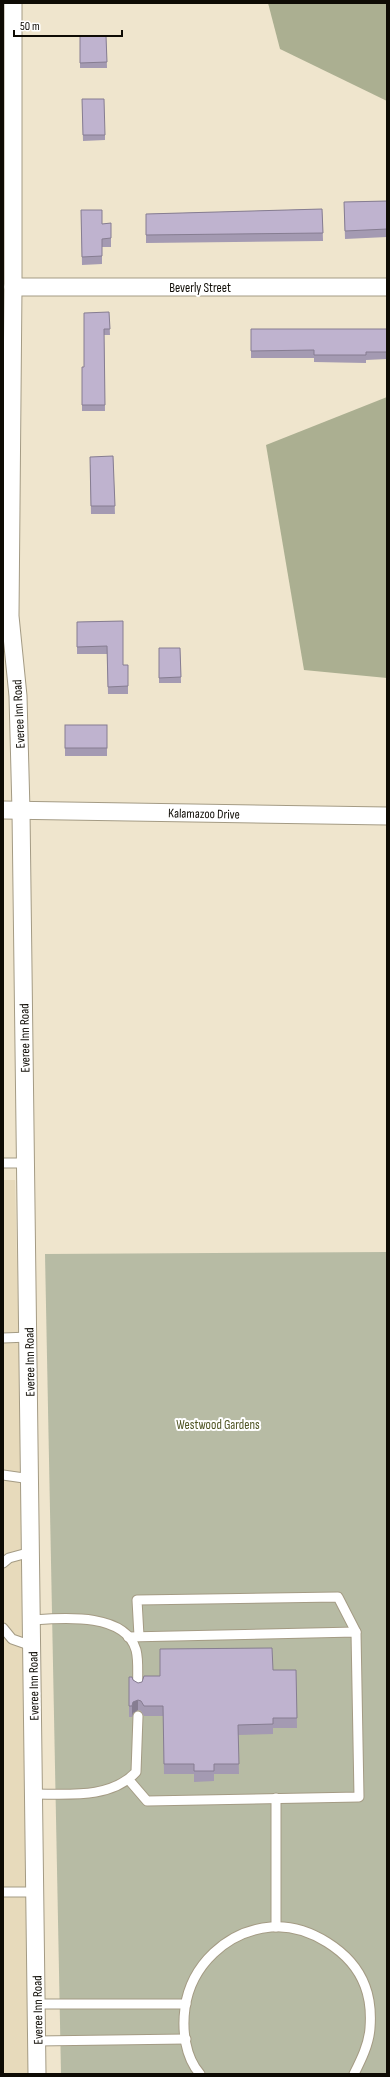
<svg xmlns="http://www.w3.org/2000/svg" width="390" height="2077" font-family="'Sofia Sans Condensed',sans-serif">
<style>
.built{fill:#e7dabb}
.green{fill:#b7bba4}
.forest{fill:#abaf91}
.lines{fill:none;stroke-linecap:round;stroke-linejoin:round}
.service-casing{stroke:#a49b84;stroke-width:11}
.minor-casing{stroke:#a49b84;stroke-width:19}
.service{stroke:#fff;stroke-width:9}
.minor{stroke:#fff;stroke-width:17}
.wall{fill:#a49ab2}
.shaded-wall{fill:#867d91}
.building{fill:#bfb3cf;stroke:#867d91}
.labels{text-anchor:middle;stroke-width:4;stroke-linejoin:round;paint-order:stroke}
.street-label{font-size:13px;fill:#0e0b04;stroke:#fff}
.park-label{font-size:13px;fill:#4f5423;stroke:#fff}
</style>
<rect width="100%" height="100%" fill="#efe5cd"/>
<path class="built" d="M3,1180H15L36,2074H3Z"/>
<path class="green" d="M387,1252V2074H61L45,1254Z"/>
<g class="forest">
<path d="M268,3H387V101L280,49Z"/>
<path d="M387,397V678L304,670L266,445Z"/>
</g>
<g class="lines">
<defs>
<g id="service">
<path d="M3,1163H25"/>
<path d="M3,1338L29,1337"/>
<path d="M3,1475L31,1479"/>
<path d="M3,1563L9,1558L31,1552"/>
<path d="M32,1620C62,1618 125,1612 136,1650C139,1661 137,1675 138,1687"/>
<path d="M3,1628L12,1639L32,1646"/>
<path d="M139,1636L137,1600L338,1597L356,1632"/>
<path d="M128,1637L356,1632L359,1797L147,1801L129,1780"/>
<path d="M34,1794C68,1794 111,1799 136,1772L138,1716"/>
<path d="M3,1892H35"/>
<path d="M276,1927V1798"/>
<path d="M37,2004H186"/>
<path d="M37,2041L186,2039"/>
<path d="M200,2074C185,2057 182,2030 185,2008C191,1965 227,1931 271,1927C308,1924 352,1951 365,1986C370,1999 371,2015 370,2028C369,2044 361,2060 354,2074"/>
</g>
<g id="minor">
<path d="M13,3V287L10,616L18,696L21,811L37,2074"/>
<path d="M13,287H387"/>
<path d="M3,810L387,816"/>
</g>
</defs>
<use href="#service" class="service-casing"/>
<use href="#minor" class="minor-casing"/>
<use href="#service" class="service"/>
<use href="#minor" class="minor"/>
</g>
<g class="wall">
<path d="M80,36H106L107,68H80Z"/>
<path d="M82,99L105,135V140L83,141Z"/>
<path d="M387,201V237L345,239L344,202Z"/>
<path d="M322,209L323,241L146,243V214Z"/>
<path d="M81,210L102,224L111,223V247H102V264L82,265Z"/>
<path d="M109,312L110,335H104L105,411H82V367H84Z"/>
<path d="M251,329H387V359L366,360V363L314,362V358H251Z"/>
<path d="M113,456L115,514H91L90,465Z"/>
<path d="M123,621V665H128V694H108L107,654H77V622Z"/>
<path d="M159,648H180L181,683H159Z"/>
<rect x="65" y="725" width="42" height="31"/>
<path d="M273,1670H296L297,1728H273V1734L238,1735L239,1774H214V1781L194,1782V1774H164L163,1716H144L141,1711L138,1710L133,1713L132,1717H129V1677L133,1680L138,1683Z"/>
</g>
<path class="shaded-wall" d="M138,1700V1710L133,1713L132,1717V1706L133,1702Z"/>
<g class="building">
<path d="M80,36H106L107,62L80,63Z"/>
<path d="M82,99H104L105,135H83Z"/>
<path d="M387,201V229L345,231L344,202Z"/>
<path d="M322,209L323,233L146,235V214Z"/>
<path d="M81,210H102V224L111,223V238L102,239V256L82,257Z"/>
<path d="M109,312L110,329H104L105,405H82V367H84V313Z"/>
<path d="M251,329H387V352H366V355H314V350L251,351Z"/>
<path d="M113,456L115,506H91L90,457Z"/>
<path d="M123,621V665H128V686L108,687L107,646L77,647V622Z"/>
<path d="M159,648H180L181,677L159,678Z"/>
<rect x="65" y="725" width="42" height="23"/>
<path d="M272,1648L273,1670H296L297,1718H273V1724L238,1725L239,1764H214V1771H194V1764H164L163,1706H144L141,1701L138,1700L133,1702L132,1706H129V1677H132L133,1680L138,1683L142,1682L144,1676H160V1649Z"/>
</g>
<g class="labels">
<g class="street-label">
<text x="200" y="292">Beverly Street</text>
<text transform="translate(18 714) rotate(-93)" y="5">Everee Inn Road</text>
<text transform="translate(204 813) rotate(1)" y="5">Kalamazoo Drive</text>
<text transform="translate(24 1038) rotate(-91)" y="5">Everee Inn Road</text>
<text transform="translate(29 1362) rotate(-91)" y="5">Everee Inn Road</text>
<text transform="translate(33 1686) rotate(-91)" y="5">Everee Inn Road</text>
<text transform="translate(37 2010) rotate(-91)" y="5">Everee Inn Road</text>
</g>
<g class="park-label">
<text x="218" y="1429">Westwood Gardens</text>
</g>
</g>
<rect width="390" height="2077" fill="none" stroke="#0e0b04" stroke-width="8"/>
<path d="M14 30v6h108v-6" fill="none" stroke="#0e0b04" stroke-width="2"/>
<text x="20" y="30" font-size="12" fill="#0e0b04" stroke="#ffffff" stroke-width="3" paint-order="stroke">50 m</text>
</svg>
